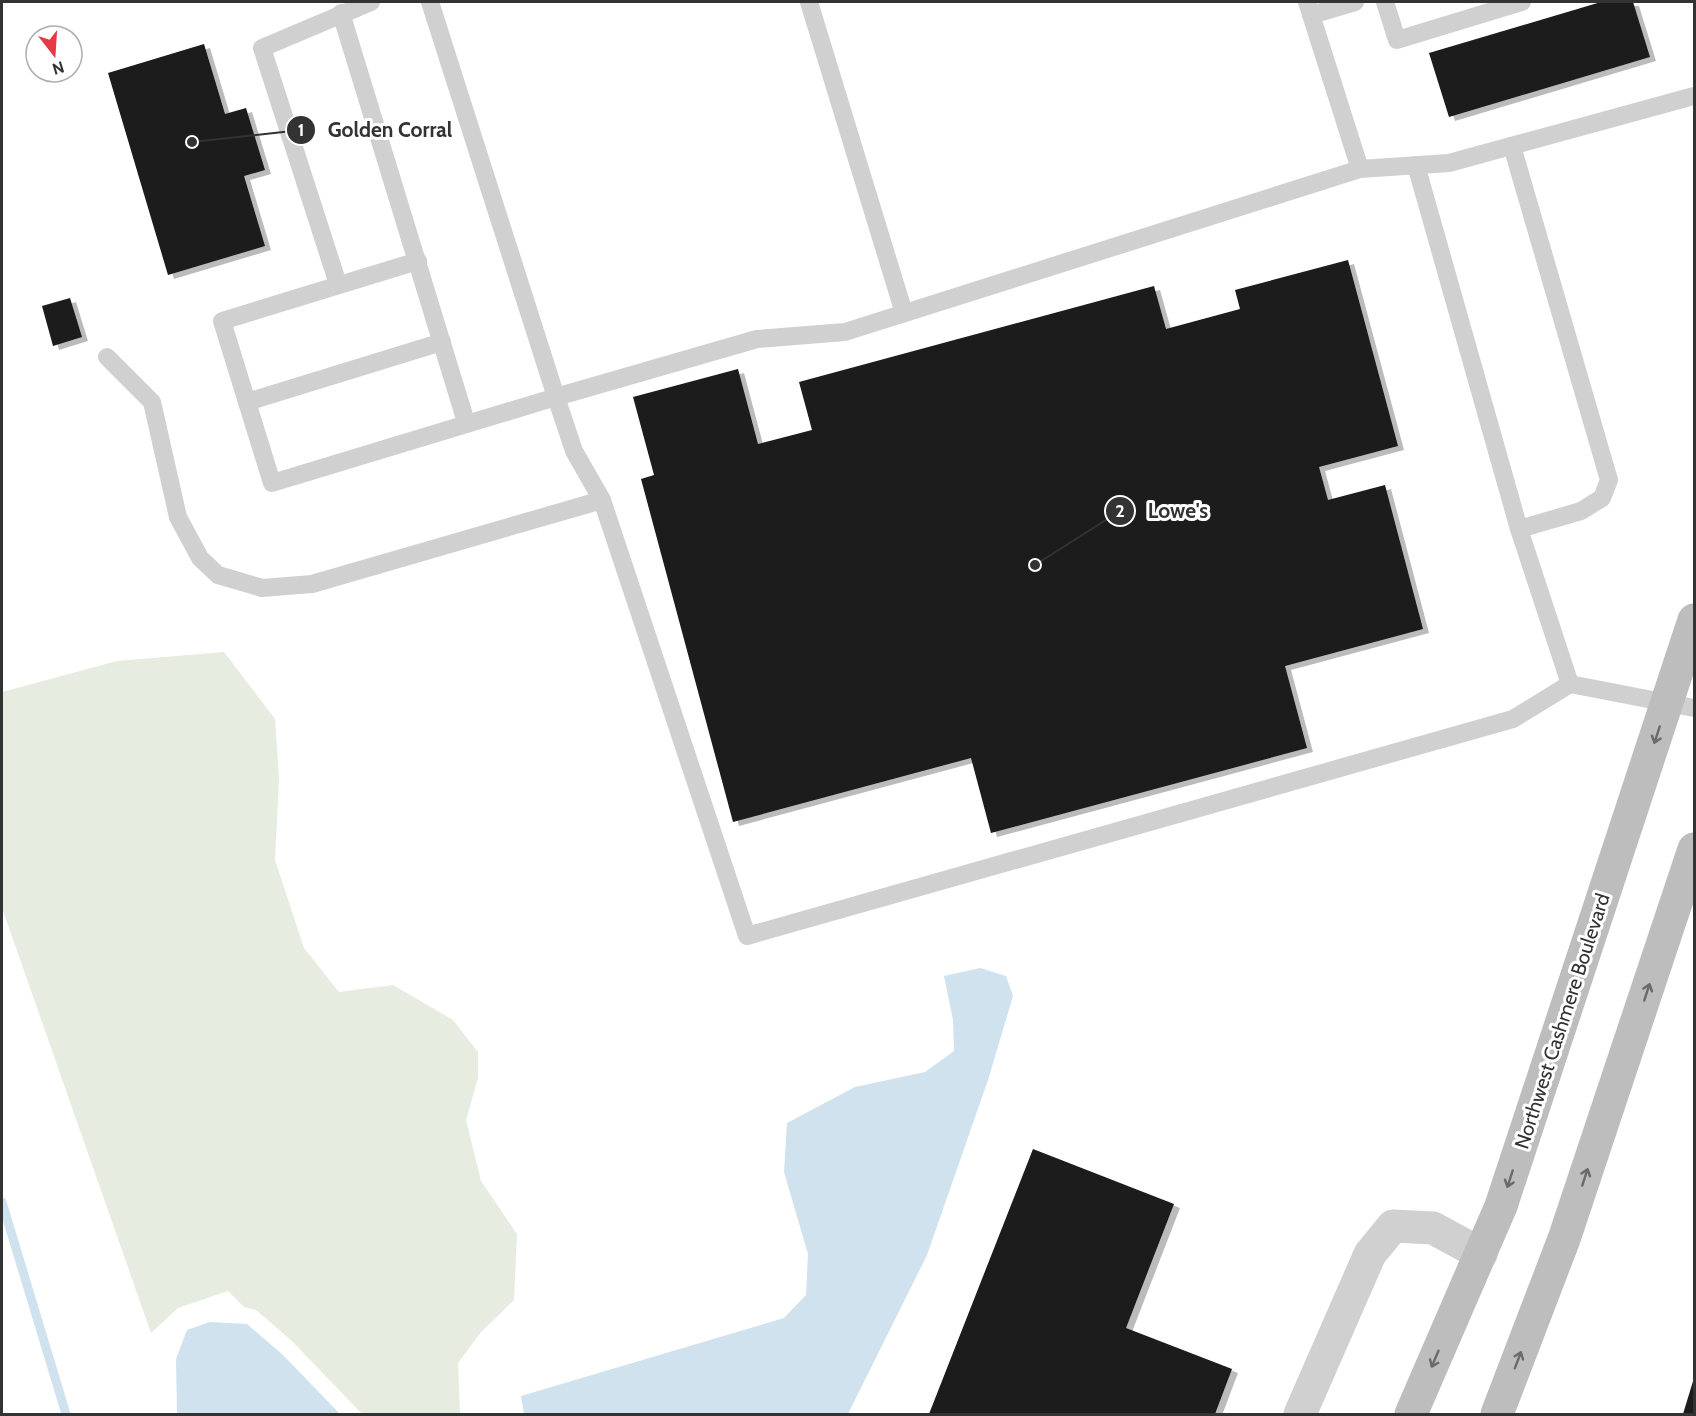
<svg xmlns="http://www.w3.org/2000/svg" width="1696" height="1416" font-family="Cabin,sans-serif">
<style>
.green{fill:#e6ecdf}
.water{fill:#cfe2ee}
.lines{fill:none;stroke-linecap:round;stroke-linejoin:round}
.stream{stroke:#cfe2ee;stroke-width:9}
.building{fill:#1a1a1a;filter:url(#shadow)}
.lane{stroke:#d0d0d0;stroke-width:18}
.street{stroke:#d0d0d0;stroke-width:33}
.secondary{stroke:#bdbdbd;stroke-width:33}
.oneway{stroke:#6a6a6a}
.labels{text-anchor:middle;stroke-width:6;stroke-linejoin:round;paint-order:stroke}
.street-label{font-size:20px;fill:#333;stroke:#fff}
.leader{fill:none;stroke:#333;stroke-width:2}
.callout-dot{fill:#333;stroke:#fff;stroke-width:2}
.mark-label{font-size:18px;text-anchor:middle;font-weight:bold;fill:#fff}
.callout-label{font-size:21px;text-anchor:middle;font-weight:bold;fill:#333;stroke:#fff;stroke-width:6;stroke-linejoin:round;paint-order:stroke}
</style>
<defs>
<filter id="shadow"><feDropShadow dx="6" dy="4" stdDeviation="0" flood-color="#0004"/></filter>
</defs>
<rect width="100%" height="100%" fill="#fff"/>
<path class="green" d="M224,652L275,719L279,778L275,860L304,948L339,992L393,985L453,1020L478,1052V1078L466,1120L481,1181L517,1234L514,1300L481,1332L458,1363L460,1414H362L292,1341L256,1310L244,1307L228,1291L178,1308L151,1333L2,908V692L117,661Z"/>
<g class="water">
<path d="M980,968L1006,976L1013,996L988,1080L927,1255L848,1414H524L521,1396L784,1318L806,1295L808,1254L784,1172L787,1123L855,1087L925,1072L954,1051L953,1020L944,976Z"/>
<path d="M210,1322L247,1324L283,1355L340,1414H177L176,1359L187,1330Z"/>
</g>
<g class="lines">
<path class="stream" d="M2,1202L66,1414"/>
</g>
<g class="building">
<path d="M1601,2H1633L1650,57L1449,117L1429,53Z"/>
<path d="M204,44L225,114L246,108L265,170L244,176L265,246L168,275L108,73Z"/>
<path d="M1348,260L1398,446L1319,467L1328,500L1385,485L1423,629L1285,666L1307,748L991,833L971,758L733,822L641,479L654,475L633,397L738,369L758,444L812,430L799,382L1154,286L1166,329L1240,309L1235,290Z"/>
<path d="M70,298L82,337L53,346L42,306Z"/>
<path d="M1033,1149L1174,1204L1126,1328L1232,1369L1215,1414H929Z"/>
<path d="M1694,1378V1414H1683Z"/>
</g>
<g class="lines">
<g class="lane">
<path d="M430,2L556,397L757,339L845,332L1360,169L1449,163L1694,96"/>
<path d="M809,2L904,313"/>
<path d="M1307,2L1360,169"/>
<path d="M1385,2L1397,40L1522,2"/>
<path d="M341,13L466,422"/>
<path d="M1311,15L1355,2"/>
<path d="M1512,146L1609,480L1602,498L1581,511L1519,529"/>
<path d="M1416,165L1519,529L1570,684L1694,708"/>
<path d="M418,261L222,321L272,483L556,397L574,451L602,500L747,936L1513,719L1570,684"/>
<path d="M338,284L262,48L371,2"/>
<path d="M107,357L152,402L178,517L200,558L218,575L262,588L312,584L602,500"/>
<path d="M247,402L442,342"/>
</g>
<path class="street" d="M1300,1414L1370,1254L1393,1226L1433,1228L1481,1254"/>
<g class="secondary">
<path d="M1411,1414L1501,1206L1694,620"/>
<path d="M1497,1414L1564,1239L1694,849"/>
</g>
</g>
<defs><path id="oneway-shaft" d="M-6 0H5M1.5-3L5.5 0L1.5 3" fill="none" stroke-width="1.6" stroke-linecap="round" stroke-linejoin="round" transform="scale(1.5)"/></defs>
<g class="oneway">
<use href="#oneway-shaft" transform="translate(1657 735) rotate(108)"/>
<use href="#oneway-shaft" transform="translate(1647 992) rotate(-72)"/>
<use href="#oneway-shaft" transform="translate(1585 1177) rotate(-72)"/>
<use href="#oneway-shaft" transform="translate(1510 1179) rotate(108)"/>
<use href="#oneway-shaft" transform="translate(1435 1359) rotate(113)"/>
<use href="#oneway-shaft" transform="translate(1518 1360) rotate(-69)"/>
</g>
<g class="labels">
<g class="street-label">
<text transform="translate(1562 1021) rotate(-72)" y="7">Northwest Cashmere Boulevard</text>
</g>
</g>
<path class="leader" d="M192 142L301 130M1035 565L1120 511"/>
<g class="callout-dot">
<circle cx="192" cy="142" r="6"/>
<circle cx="1035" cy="565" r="6"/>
<circle cx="301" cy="130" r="15"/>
<circle cx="1120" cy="511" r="15"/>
</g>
<g class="mark-label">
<text x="301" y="136">1</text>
<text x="1120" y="517">2</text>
</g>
<g class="callout-label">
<text x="390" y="137">Golden Corral</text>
<text x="1178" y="518">Lowe's</text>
</g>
<rect width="1696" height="1416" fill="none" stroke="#333333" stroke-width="6"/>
<g transform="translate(54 54) rotate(163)"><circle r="28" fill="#ffffff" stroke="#adadad" stroke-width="1.5"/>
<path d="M0-4.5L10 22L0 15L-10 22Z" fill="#e63946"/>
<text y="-9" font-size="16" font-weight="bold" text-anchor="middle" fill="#333333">N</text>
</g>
</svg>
